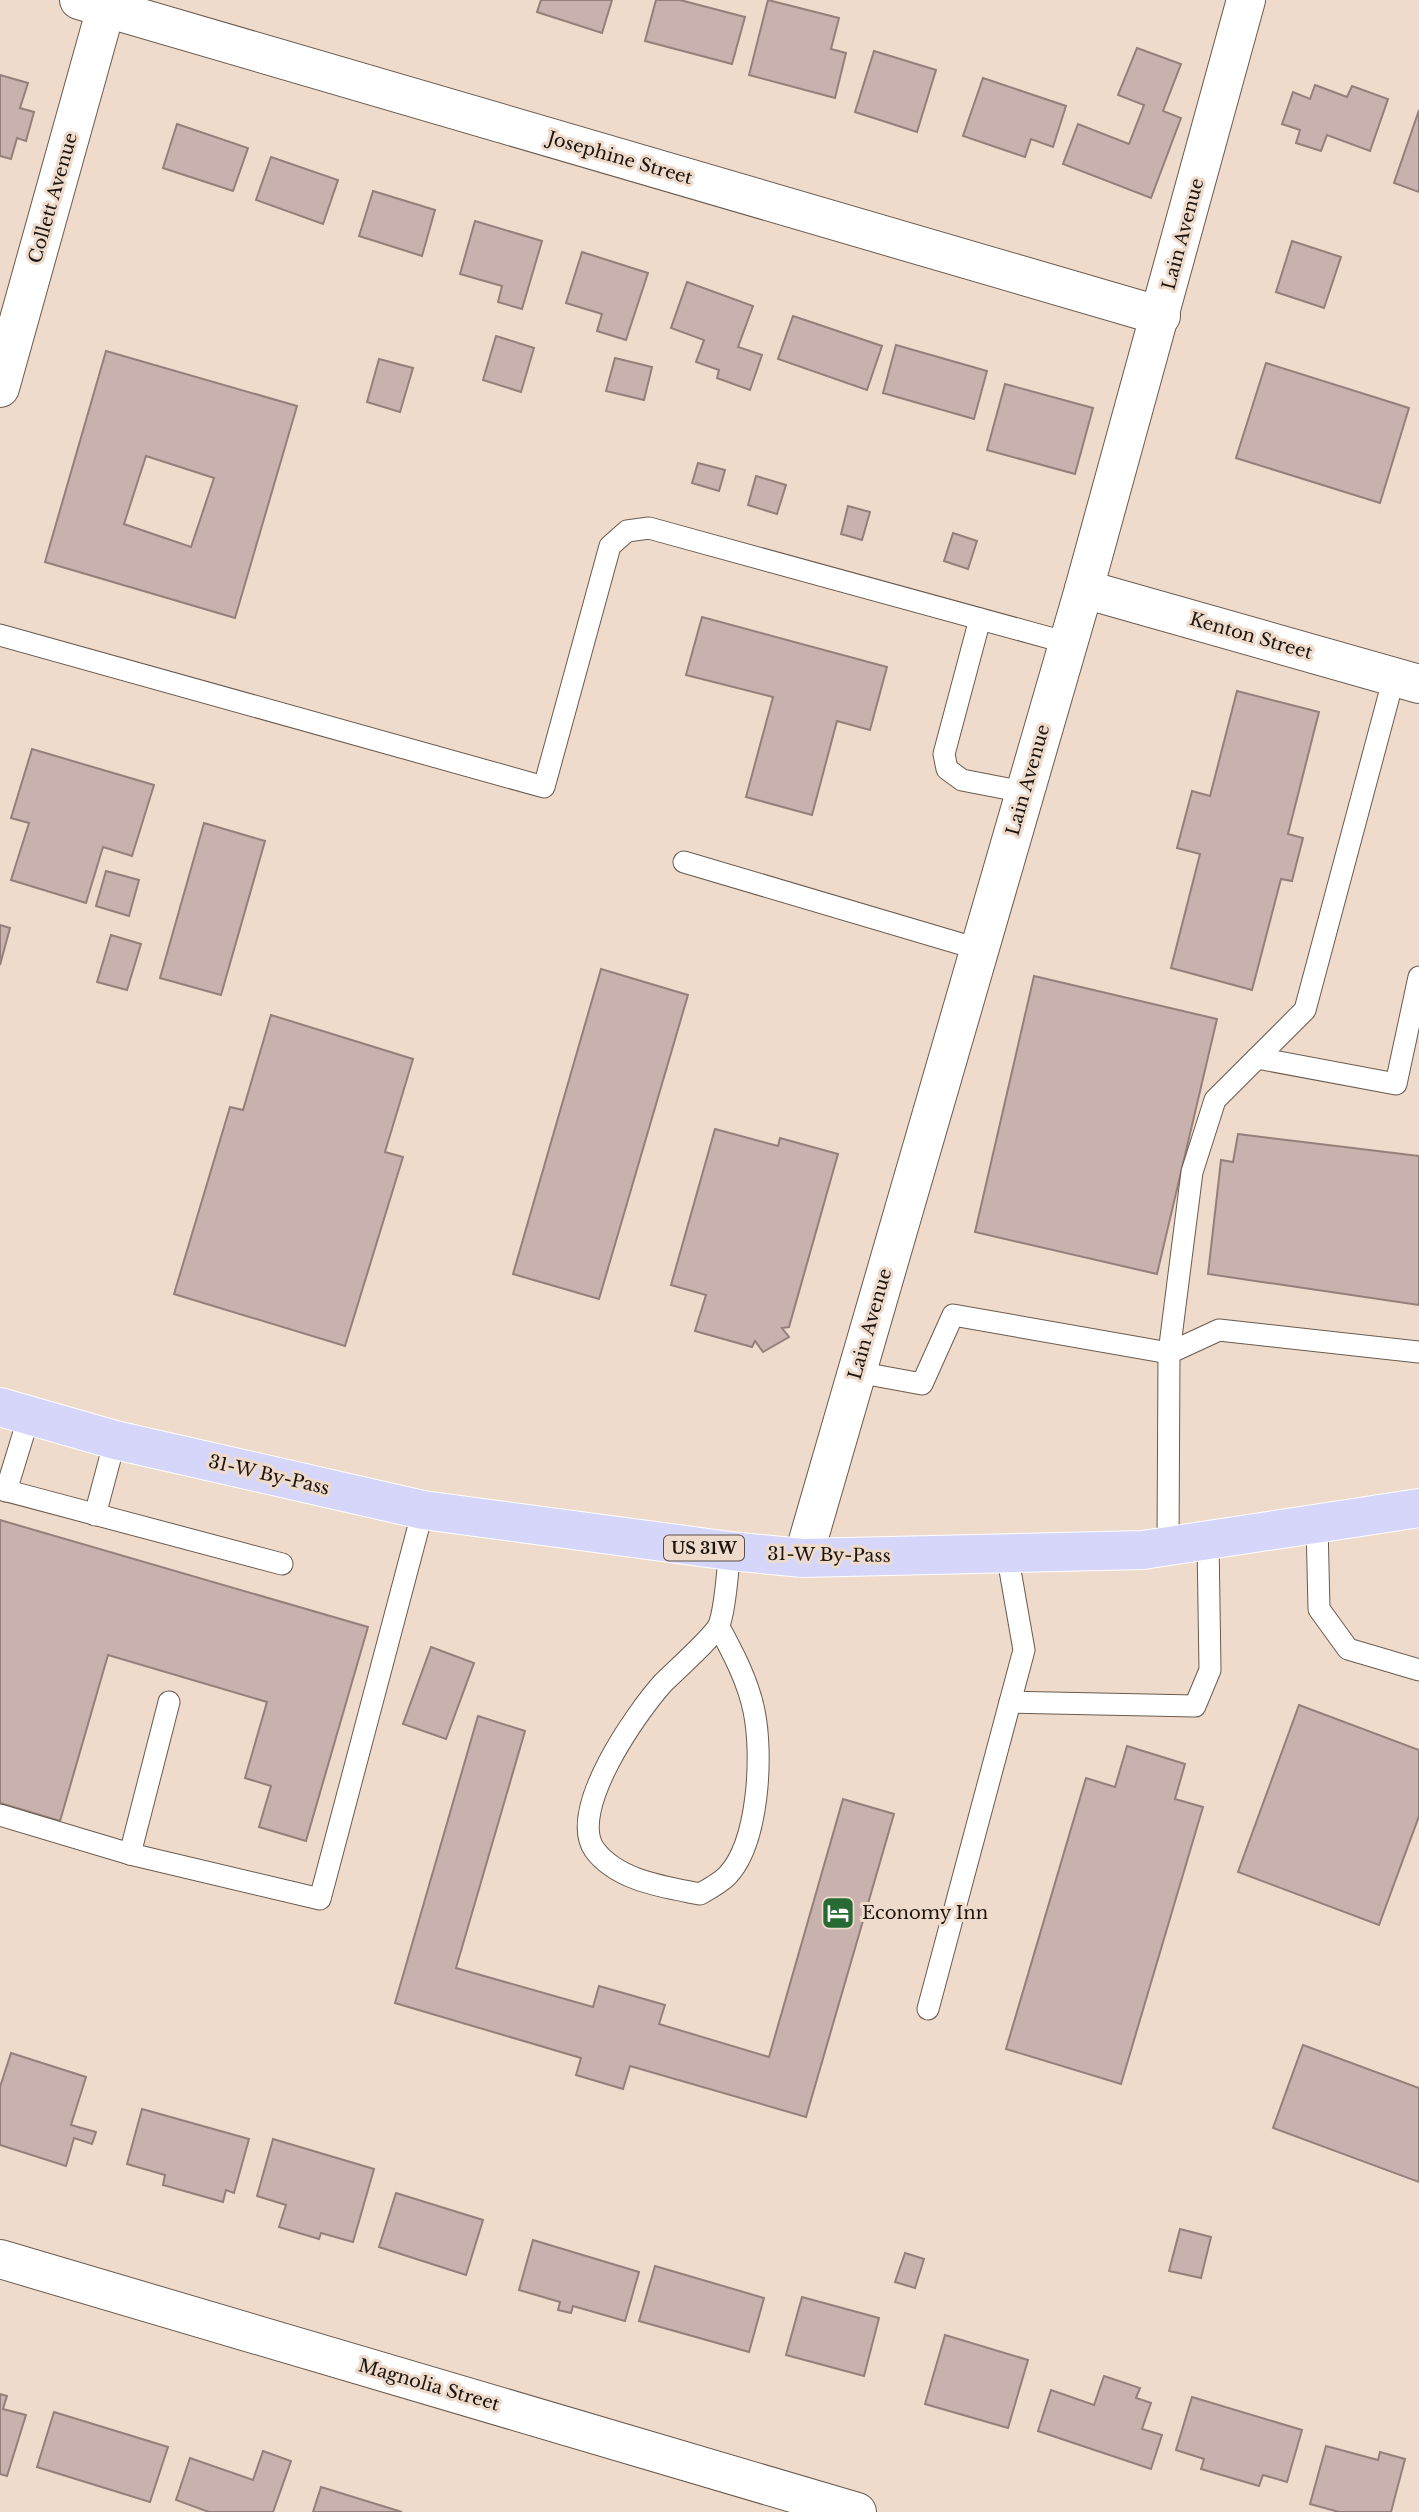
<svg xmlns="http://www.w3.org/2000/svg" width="1419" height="2512" font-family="'Libre Baskerville',serif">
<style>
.building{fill:#c9b1ad;stroke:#967f7b;stroke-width:2;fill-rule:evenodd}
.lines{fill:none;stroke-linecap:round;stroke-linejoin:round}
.service-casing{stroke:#6a5b4e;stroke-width:23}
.minor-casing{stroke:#6a5b4e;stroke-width:40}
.primary-casing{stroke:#fff;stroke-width:40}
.service{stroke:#fff;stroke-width:21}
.minor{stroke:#fff;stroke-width:38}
.primary{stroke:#d6d6fb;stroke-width:38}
.labels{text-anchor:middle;stroke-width:6;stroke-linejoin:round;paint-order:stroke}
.shield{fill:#eedbcc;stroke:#5a5048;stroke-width:2}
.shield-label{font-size:16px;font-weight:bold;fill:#1b140f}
.street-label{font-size:18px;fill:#1b140f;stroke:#eedbcc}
.poi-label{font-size:18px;fill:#1b140f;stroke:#eedbcc;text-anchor:start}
</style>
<rect width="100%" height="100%" fill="#eedbcc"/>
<g class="building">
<path d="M541,0H612L602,33L537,12Z"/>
<path d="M656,0H680L745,17L732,64L645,41Z"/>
<path d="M768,0L839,18L831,49L846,53L835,98L749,75Z"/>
<path d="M1137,48L1181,64L1163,111L1181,118L1151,198L1063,164L1078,124L1129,144L1144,105L1118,95Z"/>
<path d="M874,51L936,70L917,132L855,112Z"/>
<path d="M0,75L28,83L20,108L34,112L26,141L17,138L11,159L0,156Z"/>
<path d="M983,78L1066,106L1053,147L1031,139L1025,157L963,136Z"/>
<path d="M1315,85L1347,97L1352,86L1388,99L1370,151L1327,135L1321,151L1296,143L1300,130L1282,124L1293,92L1310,99Z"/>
<path d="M1419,110V192L1394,183Z"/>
<path d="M177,124L248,148L233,191L163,168Z"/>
<path d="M271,157L338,180L323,224L256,200Z"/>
<path d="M373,191L435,210L422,256L359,236Z"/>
<path d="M475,221L542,241L522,309L498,302L502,286L460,274Z"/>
<path d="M1292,241L1341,257L1324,308L1276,292Z"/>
<path d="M582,252L648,273L626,340L597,331L602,314L566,303Z"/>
<path d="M687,282L753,306L738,347L762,355L750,390L717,378L719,370L696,362L704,340L671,328Z"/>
<path d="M793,316L882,346L867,390L778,359Z"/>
<path d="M496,336L534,348L521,392L483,380Z"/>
<path d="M896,345L987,371L974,419L883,393Z"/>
<path d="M106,351L297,406L235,618L45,562ZM146,456L214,478L191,547L124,524Z"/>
<path d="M615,358L652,367L644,400L606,391Z"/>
<path d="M379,359L413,368L400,412L367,402Z"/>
<path d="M1266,363L1409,408L1380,503L1236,458Z"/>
<path d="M1005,384L1093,408L1075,474L987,450Z"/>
<path d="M698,463L725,470L719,491L692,483Z"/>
<path d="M756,476L786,485L777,514L748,505Z"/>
<path d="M848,506L870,512L862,540L841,534Z"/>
<path d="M953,533L977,541L968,569L944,561Z"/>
<path d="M702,617L887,667L870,730L837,721L812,815L746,797L773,697L686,675Z"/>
<path d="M1237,691L1319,712L1288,834L1303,838L1292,881L1281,879L1252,990L1171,968L1200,854L1177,848L1192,791L1210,796Z"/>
<path d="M32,749L154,785L132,856L103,847L86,903L11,880L29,823L11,818Z"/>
<path d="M204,823L265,841L221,995L160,978Z"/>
<path d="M106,871L139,880L129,916L96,906Z"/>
<path d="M0,925L10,928L0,965Z"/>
<path d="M111,935L141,944L127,990L97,982Z"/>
<path d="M601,969L688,995L599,1299L513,1274Z"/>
<path d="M1034,976L1217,1019L1157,1274L975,1232Z"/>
<path d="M271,1015L413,1059L385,1152L403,1157L345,1346L174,1294L230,1107L243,1110Z"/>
<path d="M715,1129L778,1146L780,1138L838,1154L789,1327L782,1328L789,1337L763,1352L755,1341L752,1347L695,1331L706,1295L671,1285Z"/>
<path d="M1238,1134L1419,1156V1305L1208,1274L1221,1160L1233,1162Z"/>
<path d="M0,1520L368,1627L306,1841L259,1827L271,1786L245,1778L267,1702L108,1655L60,1821L0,1803Z"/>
<path d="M431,1647L474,1663L446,1739L403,1724Z"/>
<path d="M1299,1705L1419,1750V1816L1379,1925L1238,1872Z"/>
<path d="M478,1716L525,1731L456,1968L593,2007L599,1986L665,2005L659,2024L769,2057L843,1799L894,1814L806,2117L630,2066L623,2089L576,2075L581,2058L395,2003Z"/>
<path d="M1127,1746L1185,1764L1175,1799L1203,1807L1121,2084L1006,2049L1086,1778L1115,1787Z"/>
<path d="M1303,2045L1419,2088V2182L1273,2128Z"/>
<path d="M11,2053L86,2077L71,2125L96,2132L92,2144L74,2138L66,2166L0,2145V2087Z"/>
<path d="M142,2109L249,2139L234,2193L226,2190L223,2202L163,2185L165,2175L127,2164Z"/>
<path d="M273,2139L374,2169L353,2242L321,2233L319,2239L279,2227L286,2205L257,2196Z"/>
<path d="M396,2193L483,2220L466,2275L379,2247Z"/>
<path d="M1180,2229L1211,2237L1201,2278L1169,2271Z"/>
<path d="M533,2240L639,2272L625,2321L573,2306L571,2313L558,2310L560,2302L519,2290Z"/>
<path d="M905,2253L924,2259L915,2288L895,2282Z"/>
<path d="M655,2266L764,2298L749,2352L639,2321Z"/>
<path d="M802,2297L879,2318L864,2376L786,2355Z"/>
<path d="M945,2335L1028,2360L1008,2428L925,2404Z"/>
<path d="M1104,2376L1140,2388L1136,2398L1151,2403L1142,2429L1162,2435L1151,2469L1038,2431L1051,2390L1094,2405Z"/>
<path d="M0,2394L7,2396L3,2409L26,2415L7,2476L0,2474Z"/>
<path d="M1192,2397L1302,2430L1287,2482L1263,2475L1259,2486L1201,2469L1204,2459L1176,2450Z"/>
<path d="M54,2412L168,2447L150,2502L37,2467Z"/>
<path d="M1326,2446L1378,2460L1380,2452L1405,2459L1391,2512H1339L1310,2504Z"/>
<path d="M263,2451L291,2461L273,2512H209L176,2500L190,2458L253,2480Z"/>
<path d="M321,2487L402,2512H313Z"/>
</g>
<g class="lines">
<defs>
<g id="service">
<path d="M980,619L944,754L947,769L962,780L1024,792"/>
<path d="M0,635L544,787L610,546L627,531L649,528L1068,643"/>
<path d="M684,862L978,949"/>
<path d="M1257,1058L1396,1084L1419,977"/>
<path d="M1169,1353L1192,1172L1215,1100L1305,1010L1394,677"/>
<path d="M1169,1353L1219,1330L1419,1352"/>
<path d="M857,1372L922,1384L953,1315L1169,1353L1168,1547"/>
<path d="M0,1489L282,1564"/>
<path d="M6,1491L29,1416"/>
<path d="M95,1515L115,1440"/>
<path d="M1317,1524L1319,1609L1348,1649L1419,1670"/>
<path d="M719,1627C733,1653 748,1681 754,1711C763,1754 759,1843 727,1876C720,1883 709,1889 700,1894C665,1887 617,1881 594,1849C568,1809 637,1712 663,1683C674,1672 714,1636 719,1625C726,1607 727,1572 730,1551"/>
<path d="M1010,1702L1195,1706L1210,1670L1208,1540"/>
<path d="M0,1815L130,1854L320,1899L423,1510"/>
<path d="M130,1854L169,1702"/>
<path d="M928,2009L1024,1650L1007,1553"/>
</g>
<g id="minor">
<path d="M79,0L1161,316"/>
<path d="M0,388L106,8"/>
<path d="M1084,589L1419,684"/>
<path d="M803,1558L1084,589L1246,0"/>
<path d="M0,2259L857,2512"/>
</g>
<path id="primary" d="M0,1407L115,1440L423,1510L730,1551L803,1558L1143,1550L1419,1508"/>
</defs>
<use href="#service" class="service-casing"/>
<use href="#minor" class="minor-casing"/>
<use href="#primary" class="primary-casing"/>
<use href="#service" class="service"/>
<use href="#minor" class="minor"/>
<use href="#primary" class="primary"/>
</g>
<defs>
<symbol id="hotel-square" viewBox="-11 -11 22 22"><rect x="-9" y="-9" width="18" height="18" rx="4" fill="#286a34" stroke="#eedbcc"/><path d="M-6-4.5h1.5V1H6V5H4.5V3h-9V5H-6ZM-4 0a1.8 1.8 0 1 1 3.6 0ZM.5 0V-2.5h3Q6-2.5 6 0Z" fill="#fff"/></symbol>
</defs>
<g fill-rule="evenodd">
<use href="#hotel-square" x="819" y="1894" width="38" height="38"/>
</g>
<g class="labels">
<rect class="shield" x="664" y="1535.5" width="80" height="25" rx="5"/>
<g class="shield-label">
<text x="704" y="1554">US 31W</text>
</g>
<g class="street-label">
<text transform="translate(620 158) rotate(16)" y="6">Josephine Street</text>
<text transform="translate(53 198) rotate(-74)" y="6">Collett Avenue</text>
<text transform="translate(1183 234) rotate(-75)" y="6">Lain Avenue</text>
<text transform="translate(1251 636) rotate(16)" y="6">Kenton Street</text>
<text transform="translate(1028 780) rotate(-74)" y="6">Lain Avenue</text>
<text transform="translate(870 1324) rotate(-74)" y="6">Lain Avenue</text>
<text transform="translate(269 1475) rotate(13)" y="6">31-W By-Pass</text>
<text transform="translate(829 1555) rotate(1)" y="6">31-W By-Pass</text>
<text transform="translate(429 2385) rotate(16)" y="6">Magnolia Street</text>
</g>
<g class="poi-label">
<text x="862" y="1919">Economy Inn</text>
</g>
</g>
</svg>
